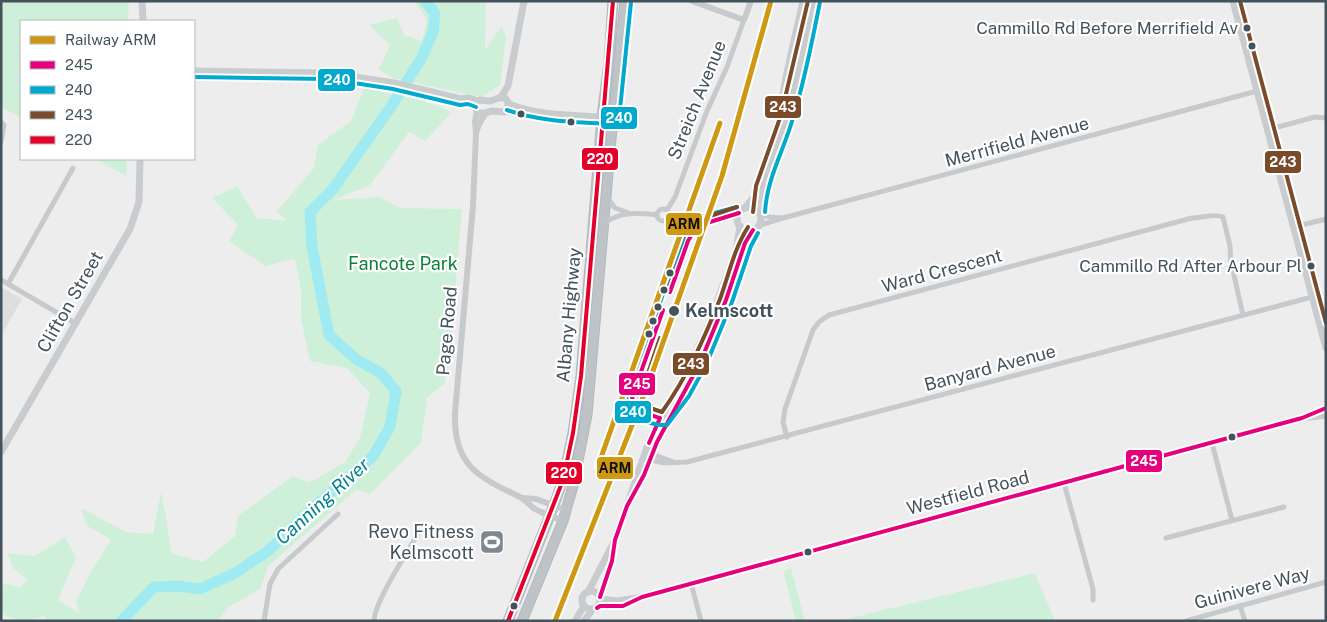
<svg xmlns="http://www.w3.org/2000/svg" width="1327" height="622" font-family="'Public Sans',sans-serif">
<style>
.education{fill:#dfdedf}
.green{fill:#cff0d8}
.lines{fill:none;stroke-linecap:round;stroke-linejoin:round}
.river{stroke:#a0eaf1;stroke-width:11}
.trunk-casing{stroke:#b1b8be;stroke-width:11}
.minor{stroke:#c7cacc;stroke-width:5}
.tertiary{stroke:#c7cacc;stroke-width:6}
.secondary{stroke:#c8cccf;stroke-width:7}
.trunk{stroke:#bec3c7;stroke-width:9}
.bus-1-casing{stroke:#fff;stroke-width:8}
.bus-2-casing{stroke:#fff;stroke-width:8}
.bus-3-casing{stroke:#fff;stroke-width:8}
.bus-4-casing{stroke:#fff;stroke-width:8}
.bus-1{stroke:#e5007d;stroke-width:4}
.bus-2{stroke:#00a9ce;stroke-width:4}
.bus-3{stroke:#7a4b2a;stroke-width:4}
.bus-4{stroke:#e4002b;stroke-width:4}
.rail-1-casing{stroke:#fff;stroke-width:9}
.rail-1{stroke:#cf9812;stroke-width:5}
.bus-dot{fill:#43525b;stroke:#fff;stroke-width:2}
.labels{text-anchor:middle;stroke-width:4.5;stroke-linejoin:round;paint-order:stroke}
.bus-label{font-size:17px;fill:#43525b;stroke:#fff;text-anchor:end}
.street-label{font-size:18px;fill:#43525b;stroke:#fff}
.park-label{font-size:18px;fill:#0e823b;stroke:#fff}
.stop-label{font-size:18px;font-weight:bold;fill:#43525b;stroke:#fff;text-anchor:start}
.poi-label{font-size:18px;fill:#43525b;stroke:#fff;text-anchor:end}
.water-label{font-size:19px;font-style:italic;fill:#038391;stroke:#fff}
.line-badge{stroke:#fff;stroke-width:2}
.badge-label{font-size:14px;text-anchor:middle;font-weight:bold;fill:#fff}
.pale-badge-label{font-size:14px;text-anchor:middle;font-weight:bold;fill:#111}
</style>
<rect width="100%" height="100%" fill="#eeeded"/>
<path class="education" d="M1,287L22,299L1,336Z"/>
<g class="green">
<path d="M1,1H129L128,21H21V118L1,107Z"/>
<path d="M415,1H486L485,50L502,26L506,38L500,85L481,97L392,78L379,69L390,45L369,25L397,18L404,35L422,41L427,20Z"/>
<path d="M364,88L424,101L452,112L425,141L409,132L370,185L334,200L380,197L400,208L462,209L448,373H445V383L427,398L421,443L370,494L356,490L268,566L261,588L229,607L217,621H50L44,616C28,622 17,621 2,614L1,583L21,587L27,580L13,568L7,553L35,556L65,537L76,557L58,600L79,613L76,601L92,570L111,540L86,525L81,508L126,532L153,534L161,492L166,516L171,553L203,562L235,536L238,516L293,476L309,483L345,462L360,438L370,393L347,368L310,361L301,319V290L295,259L265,266L229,241L238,225L212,198L237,186L257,218L287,221L277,211L314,168L318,145L351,121Z"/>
<path d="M96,159H127L126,176Z"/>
<path d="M791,568L805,621H796L783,571Z"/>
<path d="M1035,573L1055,621H839Z"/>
</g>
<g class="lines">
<path class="river" d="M121,621L154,587L178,586L200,589L235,573L268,551L314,507L373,456L390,427L396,391L381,373L357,360L329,335L312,247L310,212L333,189L390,108L421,59L433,32L435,13L425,1"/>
<defs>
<g id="trunk">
<path d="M508,621L554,505L563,480L573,433L581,376L602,117L609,62L613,1"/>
<path d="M522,621L563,521L573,486L587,415L611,139L625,1"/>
</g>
</defs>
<use href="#trunk" class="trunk-casing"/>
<g class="minor">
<path d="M1,122L4,125L1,142"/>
<path d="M1267,130L1315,117L1326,118"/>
<path d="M607,197L615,208L629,213"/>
<circle cx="663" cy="215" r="6"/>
<path d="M667,210L675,197L707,111L727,67L744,20"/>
<path d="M759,213L769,217L783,218"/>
<path d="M605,223C620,211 639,213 657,215"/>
<path d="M758,226L783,218L1257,91"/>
<path d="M1294,227L1326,219"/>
<path d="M1233,271L1243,315"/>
<path d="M1,280L75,323"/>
<path d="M8,284L73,168"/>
<path d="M787,437L783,422L785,409L813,330L819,322L829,315L1192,218C1202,218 1215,213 1223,217L1230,246L1231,266"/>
<path d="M1212,443L1232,520"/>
<path d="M649,453L674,462"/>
<path d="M647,459L664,463L687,462L1312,297"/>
<path d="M1064,483L1093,589V600"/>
<path d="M1166,538L1284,507"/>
<path d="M691,583L701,621"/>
<path d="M1240,606L1245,621"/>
<path d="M264,621L270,584L278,569L338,514"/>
<path d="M374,621C374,602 410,548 421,529"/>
<path d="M1186,621L1326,582"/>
</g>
<g class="tertiary">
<path d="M692,1L744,20L751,1"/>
<path d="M486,113L479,124L476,133L473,206L455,413C453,465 478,477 520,497C526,500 529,505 535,509C544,514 554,517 563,521"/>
<path d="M476,132L475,122L477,111"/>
<path d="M522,498L536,499L566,510"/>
</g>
<g class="secondary">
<path d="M142,1L143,21"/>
<path d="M1233,1L1326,348"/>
<path d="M194,71L329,73L394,83L461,99L469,98L478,101"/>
<path d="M501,97L508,86L524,1"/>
<path d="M499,98H505L508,102V108L504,112L492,111L481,114L476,110L475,104L480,100L490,101Z"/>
<path d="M509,104C539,117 581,115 613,118"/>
<path d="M506,111L527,115L537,114"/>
<path d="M779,132C781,88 794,44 803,1"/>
<circle cx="749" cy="219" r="12"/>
<path d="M745,208L761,188"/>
<path d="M759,212C758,179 778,148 787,117C798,79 806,40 814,1"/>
<path d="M1309,415L1326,408"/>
<path d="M1,452L130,229L139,202L140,159"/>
<path d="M634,493L657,442L700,363L726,300L745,243L753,230"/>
<circle cx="591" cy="600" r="9"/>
<path d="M588,592L615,540L650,439L690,365L708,326L736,251L740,226"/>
<path d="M600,597L612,561L614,548"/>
<path d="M600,599L618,601L642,597L1302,418L1326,415"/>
<path d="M597,608L600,606H623L638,599"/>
<path d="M575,621L584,606"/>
<path d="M584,621L593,609"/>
</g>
<use href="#trunk" class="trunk"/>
<defs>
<g id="bus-1">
<path d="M670,292L688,241L697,226L739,213"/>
<path d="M649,443L660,418C647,414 635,412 632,397L663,310"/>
<path d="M600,597L612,561L615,540L627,506L644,475L657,442L700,363L726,300L745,243L753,230"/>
<path d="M597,608L600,606H623L642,597L1302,418L1326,408"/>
</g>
<g id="bus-2">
<path d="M194,77L328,79L393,89L460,105L468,104L476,107"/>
<path d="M507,110C541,122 577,122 613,124L617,123L619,119L631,2"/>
<path d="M737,207L696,218L687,229L626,395C627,416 648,426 667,425L689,396L706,365L732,302L751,246L758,233"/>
<path d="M765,212C767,178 784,150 793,118C805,80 812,41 820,2"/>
</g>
<g id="bus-3">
<path d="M1240,1L1326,323"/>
<path d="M753,212L756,186L781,115L808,1"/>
<path d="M664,290L682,238L692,222L737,207"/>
<path d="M660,338L639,400L644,406L662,412C687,377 704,339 720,299C729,274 734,249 748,227"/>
</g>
<path id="bus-4" d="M508,621L563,480L573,433L581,376L613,1"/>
</defs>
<use href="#bus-1" class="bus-1-casing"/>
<use href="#bus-2" class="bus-2-casing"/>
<use href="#bus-3" class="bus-3-casing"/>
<use href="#bus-4" class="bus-4-casing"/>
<use href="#bus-1" class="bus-1"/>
<use href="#bus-2" class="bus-2"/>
<use href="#bus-3" class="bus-3"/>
<use href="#bus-4" class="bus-4"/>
<defs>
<g id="rail-1">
<path d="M598,466L720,123"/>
<path d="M555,621L649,382L722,176L771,1"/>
</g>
</defs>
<use href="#rail-1" class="rail-1-casing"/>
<use href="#rail-1" class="rail-1"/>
</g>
<defs>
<symbol id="stadium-square" viewBox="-11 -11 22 22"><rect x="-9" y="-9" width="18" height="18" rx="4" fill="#7f888e" stroke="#fff"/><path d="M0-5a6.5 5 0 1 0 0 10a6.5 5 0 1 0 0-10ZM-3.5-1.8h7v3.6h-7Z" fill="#fff"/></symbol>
</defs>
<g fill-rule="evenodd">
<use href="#stadium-square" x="478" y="528" width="28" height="28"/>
</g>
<g class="bus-dot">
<circle cx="1247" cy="28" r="4.5"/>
<circle cx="1252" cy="46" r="4.5"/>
<circle cx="521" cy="114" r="4.5"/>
<circle cx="571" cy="122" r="4.5"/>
<circle cx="1311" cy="266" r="4.5"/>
<circle cx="670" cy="273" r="4.5"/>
<circle cx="664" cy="290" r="4.5"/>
<circle cx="658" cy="307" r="4.5"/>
<circle cx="674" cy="311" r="6"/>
<circle cx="653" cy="321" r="4.5"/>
<circle cx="649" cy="334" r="4.5"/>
<circle cx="1232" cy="437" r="4.5"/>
<circle cx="808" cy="552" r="4.5"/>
<circle cx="514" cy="606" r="4.5"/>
</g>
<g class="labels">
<g class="bus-label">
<text x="1238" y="34">Cammillo Rd Before Merrifield Av</text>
<text x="1302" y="272">Cammillo Rd After Arbour Pl</text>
</g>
<g class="street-label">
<text transform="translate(697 100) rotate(-68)" y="6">Streich Avenue</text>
<text transform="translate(1017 142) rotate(-15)" y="6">Merrifield Avenue</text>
<text transform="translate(942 271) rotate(-15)" y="6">Ward Crescent</text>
<text transform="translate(70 302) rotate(-60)" y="6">Clifton Street</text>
<text transform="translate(569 315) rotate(-85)" y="6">Albany Highway</text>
<text transform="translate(447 331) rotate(-85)" y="6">Page Road</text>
<text transform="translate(990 368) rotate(-15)" y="6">Banyard Avenue</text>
<text transform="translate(968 493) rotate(-15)" y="6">Westfield Road</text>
<text transform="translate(1252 588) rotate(-15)" y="6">Guinivere Way</text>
</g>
<g class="park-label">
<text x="403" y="270">Fancote Park</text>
</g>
<g class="stop-label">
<text x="685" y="317">Kelmscott</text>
</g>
<g class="poi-label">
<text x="474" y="538">Revo Fitness<tspan x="474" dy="21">Kelmscott</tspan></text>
</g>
<g class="water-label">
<text transform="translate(322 501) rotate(-42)" y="7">Canning River</text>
</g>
</g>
<g class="line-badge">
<rect x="317" y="68" width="39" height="24" rx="5" fill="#00a9ce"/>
<rect x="764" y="95" width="38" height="24" rx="5" fill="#7a4b2a"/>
<rect x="600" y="106" width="38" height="24" rx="5" fill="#00a9ce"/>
<rect x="581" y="147" width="38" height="24" rx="5" fill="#e4002b"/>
<rect x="1264" y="150" width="38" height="24" rx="5" fill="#7a4b2a"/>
<rect x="665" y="212" width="38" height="24" rx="5" fill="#cf9812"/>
<rect x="672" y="352" width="38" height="24" rx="5" fill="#7a4b2a"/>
<rect x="618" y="372" width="38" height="24" rx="5" fill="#e5007d"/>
<rect x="614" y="400" width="38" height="24" rx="5" fill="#00a9ce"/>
<rect x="1125" y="449" width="38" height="24" rx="5" fill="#e5007d"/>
<rect x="596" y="456" width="38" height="24" rx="5" fill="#cf9812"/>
<rect x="545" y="461" width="38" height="24" rx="5" fill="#e4002b"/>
</g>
<g class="badge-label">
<text x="337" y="85">240</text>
<text x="783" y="112">243</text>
<text x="619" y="123">240</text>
<text x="600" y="164">220</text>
<text x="1283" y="167">243</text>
<text x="691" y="369">243</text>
<text x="637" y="389">245</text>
<text x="633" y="417">240</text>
<text x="1144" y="466">245</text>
<text x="564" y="478">220</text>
</g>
<g class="pale-badge-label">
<text x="684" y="229">ARM</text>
<text x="615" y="473">ARM</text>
</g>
<rect width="1327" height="622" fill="none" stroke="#43525b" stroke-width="5"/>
<rect x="20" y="20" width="175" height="140" fill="#ffffff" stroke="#b4babd"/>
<rect x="30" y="36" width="25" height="8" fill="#cf9812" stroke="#b4babd"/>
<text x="65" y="45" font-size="15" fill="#43525b">Railway ARM</text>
<rect x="30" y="61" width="25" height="8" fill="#e5007d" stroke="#b4babd"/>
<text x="65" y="70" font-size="15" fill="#43525b">245</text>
<rect x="30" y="86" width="25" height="8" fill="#00a9ce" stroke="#b4babd"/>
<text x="65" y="95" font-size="15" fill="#43525b">240</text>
<rect x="30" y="111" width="25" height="8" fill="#7a4b2a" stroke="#b4babd"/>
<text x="65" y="120" font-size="15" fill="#43525b">243</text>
<rect x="30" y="136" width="25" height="8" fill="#e4002b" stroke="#b4babd"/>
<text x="65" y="145" font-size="15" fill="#43525b">220</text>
</svg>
